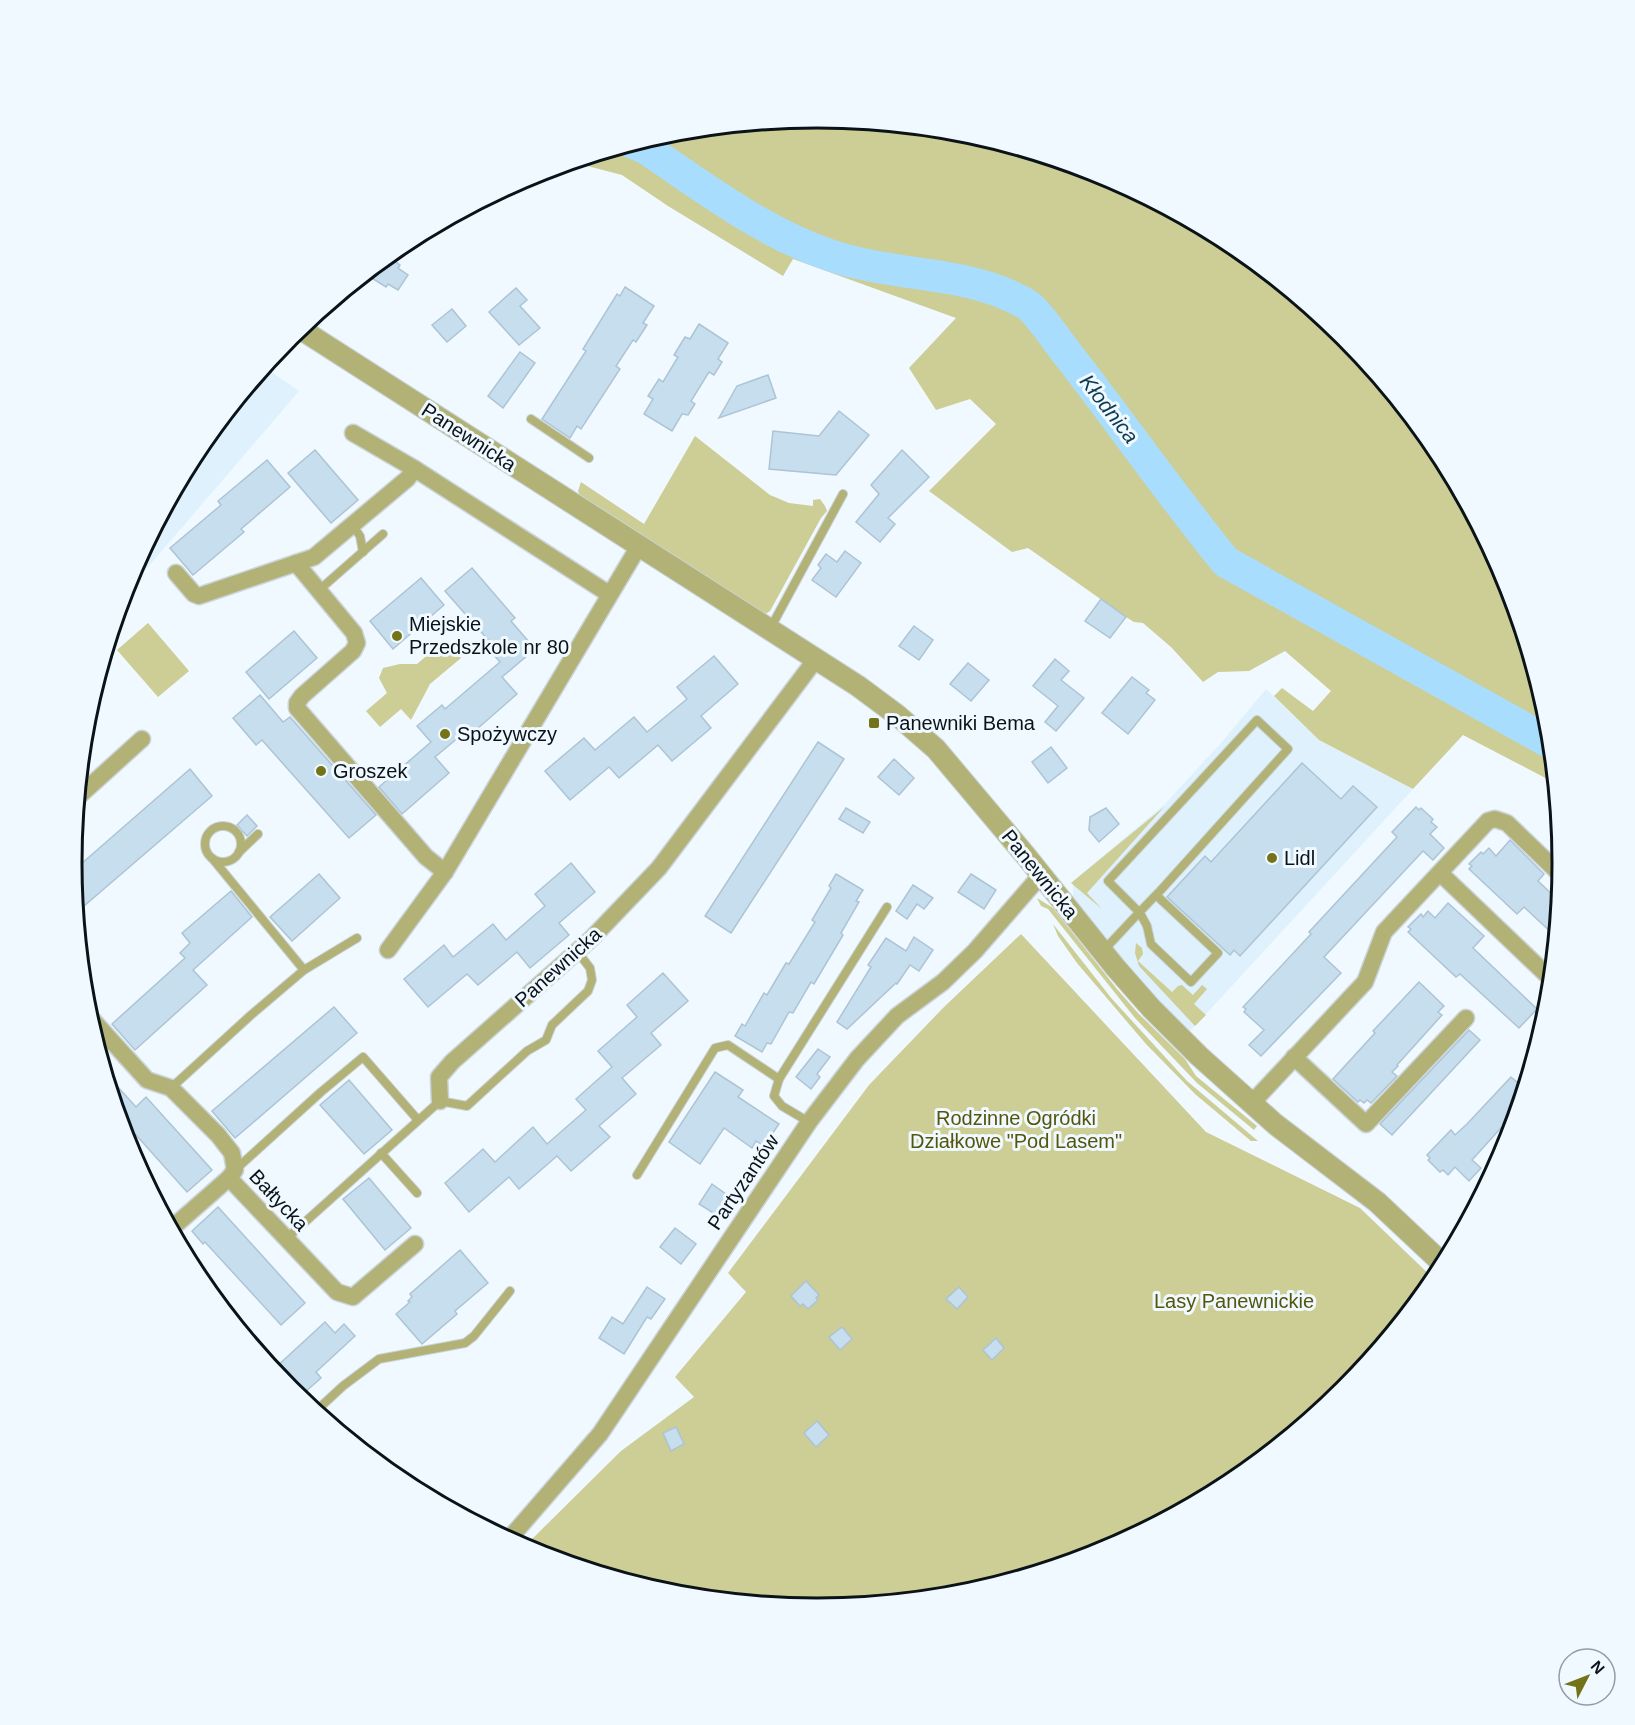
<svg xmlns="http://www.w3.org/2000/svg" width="1635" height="1725" font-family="Arial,sans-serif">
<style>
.built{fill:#def1fd}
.green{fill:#cdcd96}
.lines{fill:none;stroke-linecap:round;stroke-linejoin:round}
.stream{stroke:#a8ddfd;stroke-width:5}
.river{stroke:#a8ddfd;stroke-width:32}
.building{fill:#c6deee;stroke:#acc4d3;stroke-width:1.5}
.service-casing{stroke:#cad4da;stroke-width:10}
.minor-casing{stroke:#cad4da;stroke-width:19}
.tertiary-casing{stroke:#cad4da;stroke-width:23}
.service{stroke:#b2b276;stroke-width:8}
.minor{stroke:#b2b276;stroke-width:16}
.tertiary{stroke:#b2b276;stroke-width:21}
.poi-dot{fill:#747317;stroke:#eff9ff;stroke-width:2}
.labels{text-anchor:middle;stroke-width:6;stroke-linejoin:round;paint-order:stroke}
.street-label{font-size:20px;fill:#0a1318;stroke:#eff9ff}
.poi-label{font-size:20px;fill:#0a1318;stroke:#eff9ff;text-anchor:start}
.park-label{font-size:20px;fill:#56550c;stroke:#eff9ff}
.water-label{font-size:21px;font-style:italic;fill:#0f394e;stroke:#eff9ff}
.rim{fill:none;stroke:#0a1318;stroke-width:3}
</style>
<rect width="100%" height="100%" fill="#eff9ff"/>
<g class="built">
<path d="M264,367L299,391L124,595L129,577L198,448Z"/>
<path d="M1266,689L1319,740L1413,789L1195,1026L1188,1032L1156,1002L1073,905V881L1165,804L1221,743Z"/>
</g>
<g class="green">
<path d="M818,117L963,131L1103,174L1232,243L1345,336L1438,449L1506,578L1549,717L1551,737L1230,558L1202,526L1148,446L1064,331L1036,296L991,276L859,259L813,242L765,218L653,145L643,140L672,131Z"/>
<path d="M620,147L654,162L800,252L860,271L982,292L1028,317L1063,366L1079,380L1189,523L1224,564L1552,748L1555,783L1463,735L1413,789L1319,740L1274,696L1282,688L1313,711L1331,691L1285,651L1249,671L1218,672L1203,682L1171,647L1143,623L1134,622L1126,617L1028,548L1012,552L929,491L996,424L970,399L936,410L909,368L956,318L793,259L783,276L668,206L622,175L572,162Z"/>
<path d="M695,436L770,495L789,503L813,506V500L820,499L825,506L827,511L821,518L770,611L764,615L580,496L578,491L581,482L644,524Z"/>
<path d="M148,623L189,671L158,697L117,650Z"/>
<path d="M445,640L461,658L430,684L411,720L401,709L380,727L366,711L387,693L379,678L383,668L400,664H417Z"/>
<path d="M1164,807L1087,893L1102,909L1071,883Z"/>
<path d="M1037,898L1053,908L1117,989L1138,1013L1185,1059L1196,1076L1257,1126L1254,1130L1197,1083L1135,1018L1048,909L1041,906Z"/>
<path d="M1053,924L1112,999L1187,1081L1258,1141H1251L1195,1094L1146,1044L1077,963L1058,936Z"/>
<path d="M1021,934L1206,1132L1360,1208L1435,1280L1344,1390L1231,1483L1102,1551L963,1594L817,1608L672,1594L532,1551L524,1547L621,1451L694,1397L675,1377L746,1292L728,1273L869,1085L943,1008Z"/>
<path d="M1136,943L1142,948L1143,954L1138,961L1172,992L1178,986L1182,985L1193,995L1202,985L1207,989L1194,1004L1206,1015L1195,1026L1139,966L1135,953Z"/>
</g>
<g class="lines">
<path class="stream" d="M708,203L711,191"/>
<path class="river" d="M633,143L645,148C707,189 769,238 842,259C902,277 970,271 1026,304C1037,310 1059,344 1069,356C1122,424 1171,495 1226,562L1551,743"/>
</g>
<g class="building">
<path d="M387,256L400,265L398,268L408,275L398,290L388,284L386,287L365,274Z"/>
<path d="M625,287L654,306L643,323L647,325L636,342L633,340L616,366L620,369L581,429L577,426L570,438L542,419L586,351L583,349L617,294L620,296Z"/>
<path d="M516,288L527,300L520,306L540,328L519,345L489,312Z"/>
<path d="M452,309L466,326L447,342L432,325Z"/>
<path d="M699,324L728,343L718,359L722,362L714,375L709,372L691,401L695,404L688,415L682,414L672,431L644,414L653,399L648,396L659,379L663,382L678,357L674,355L685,337L690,339Z"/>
<path d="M520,352L535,363L503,408L488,396Z"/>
<path d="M768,375L776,398L719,418L737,386Z"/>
<path d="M839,411L869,435L836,475L769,469L773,431L819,436Z"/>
<path d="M315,450L358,500L331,523L288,473Z"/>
<path d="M902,450L929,477L888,518L895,524L880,542L856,522L879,494L871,485Z"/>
<path d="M267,460L290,487L241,529L244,532L193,575L170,548L221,505L218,501Z"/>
<path d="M845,551L861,563L836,597L812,580L821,568L818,565L826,554L837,562Z"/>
<path d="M472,568L515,618L511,621L535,649L502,677L517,694L469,736L465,732L435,757L449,773L402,814L379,787L431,742L417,726L442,705L445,709L500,662L485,645L489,641L445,591Z"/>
<path d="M421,578L444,605L393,649L370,621Z"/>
<path d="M1101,599L1126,617L1110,638L1085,621Z"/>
<path d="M914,626L933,640L919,660L899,646Z"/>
<path d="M294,631L317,658L269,699L246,672Z"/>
<path d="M714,656L738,684L701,716L711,728L672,761L658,745L619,778L609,767L570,800L545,771L584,738L595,750L634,717L647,732L687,699L677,687Z"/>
<path d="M1055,659L1069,671L1061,680L1084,698L1056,731L1045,722L1058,706L1033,686Z"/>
<path d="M968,663L989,680L971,701L950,684Z"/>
<path d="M1132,677L1149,690L1146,693L1155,700L1128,734L1102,713Z"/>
<path d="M260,695L283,722L290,717L376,815L349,838L262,740L256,745L233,718Z"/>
<path d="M818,742L844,759L731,933L705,916Z"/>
<path d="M1051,747L1067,768L1048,783L1032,762Z"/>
<path d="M894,759L914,778L899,795L878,777Z"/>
<path d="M1302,763L1341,799L1353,786L1377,807L1240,956L1234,950L1230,955L1167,897L1205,856L1211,862Z"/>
<path d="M190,769L212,796L77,912L73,871Z"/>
<path d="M1416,807L1419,810L1421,808L1433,819L1431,822L1437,827L1430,834L1444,848L1433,860L1423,851L1324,957L1341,973L1261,1056L1249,1045L1264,1030L1244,1012L1246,1009L1243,1007L1311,934L1309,932L1397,837L1392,832Z"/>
<path d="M846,808L870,822L863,833L839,819Z"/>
<path d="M1106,808L1119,824L1099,842L1089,830L1090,817Z"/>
<path d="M247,815L257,826L247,836L237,825Z"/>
<path d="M1510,840L1544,874L1538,881L1559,901L1556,937L1524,907L1517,914L1469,869L1472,866L1469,864L1481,852L1483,854L1489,848L1496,856Z"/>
<path d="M571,863L595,892L559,923L569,935L530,968L517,952L478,985L467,974L428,1007L404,979L444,945L453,957L493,924L506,940L545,906L535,894Z"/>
<path d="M319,874L340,898L292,941L270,917Z"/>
<path d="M836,874L863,890L856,901L859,902L841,933L843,935L814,984L811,982L793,1013L789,1012L771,1044L767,1043L762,1052L735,1036L742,1024L745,1026L764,993L767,995L786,963L789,964L815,922L812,920L831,888L829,886Z"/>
<path d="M971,874L996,890L984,909L958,892Z"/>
<path d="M913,885L933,898L924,909L917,904L907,919L896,911Z"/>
<path d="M231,891L252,917L193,970L207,985L135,1050L112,1024L185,958L180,953L190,943L182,933Z"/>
<path d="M1448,903L1484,936L1473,948L1537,1009L1519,1028L1460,974L1456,977L1408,932L1411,929L1408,927L1421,914L1423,917L1428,911L1435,918Z"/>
<path d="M914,937L933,950L919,971L910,965L897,984L896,983L847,1029L837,1022L871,967L868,965L886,938L906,951Z"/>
<path d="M663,973L688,1001L651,1033L661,1045L622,1078L636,1094L599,1126L610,1137L571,1171L557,1156L519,1189L509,1177L469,1212L445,1183L483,1149L495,1162L533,1127L547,1144L586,1110L576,1099L612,1067L598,1051L637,1017L627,1005Z"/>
<path d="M1419,982L1444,1006L1438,1012L1442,1015L1397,1065L1398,1066L1392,1072L1397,1076L1371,1103L1367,1100L1364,1103L1360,1100L1358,1102L1333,1079L1375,1033L1373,1031Z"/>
<path d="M334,1007L357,1033L235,1138L212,1111Z"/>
<path d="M1469,1030L1480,1040L1392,1135L1380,1124Z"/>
<path d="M818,1049L830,1057L817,1074L820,1077L811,1089L796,1077Z"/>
<path d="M715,1072L743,1090L738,1097L779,1124L764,1146L756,1141L752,1148L724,1128L700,1164L669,1142Z"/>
<path d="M107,1075L136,1107L146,1097L212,1170L187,1192L119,1116Z"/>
<path d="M1511,1077L1524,1088L1518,1109L1472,1160L1481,1168L1469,1181L1455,1167L1448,1175L1443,1170L1440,1172L1428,1160L1430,1158L1427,1155L1451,1130L1455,1135L1467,1124Z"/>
<path d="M349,1080L392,1130L364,1154L320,1105Z"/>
<path d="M369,1178L411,1228L385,1250L343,1199Z"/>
<path d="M712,1184L730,1197L718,1216L699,1204Z"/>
<path d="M218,1207L305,1303L281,1325L205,1242L203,1244L192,1231Z"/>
<path d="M675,1228L696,1244L681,1264L660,1247Z"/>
<path d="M460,1250L488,1283L455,1311L457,1314L422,1344L396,1314L410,1302L408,1301L412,1297L410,1294Z"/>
<path d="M806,1281L819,1295L816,1298L818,1300L808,1309L803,1304L800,1306L791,1296Z"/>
<path d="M647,1287L665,1299L651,1319L647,1317L624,1354L599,1338L612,1317L623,1324Z"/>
<path d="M959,1287L968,1297L957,1309L946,1299Z"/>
<path d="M325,1322L335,1333L344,1324L355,1336L316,1372L321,1378L304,1393L299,1387L295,1391L275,1368Z"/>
<path d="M842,1327L852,1339L840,1350L829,1337Z"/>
<path d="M996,1338L1004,1348L992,1360L983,1350Z"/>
<path d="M817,1421L829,1435L816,1447L804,1433Z"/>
<path d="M676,1427L684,1444L671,1451L663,1433Z"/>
</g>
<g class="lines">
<defs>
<g id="service">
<path d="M531,419L589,458"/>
<path d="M353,526L360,536L363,552"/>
<path d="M318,591L383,534"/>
<path d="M770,629L843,494"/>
<circle cx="223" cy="844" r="18"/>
<path d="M239,852L258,834"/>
<path d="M212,858L304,970"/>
<path d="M1103,951C1122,931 1140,911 1160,891L1288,749L1257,720L1108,881L1140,913L1147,926L1151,944L1191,982L1218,953L1156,895"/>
<path d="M171,1088L251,1015L304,970L357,938"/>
<path d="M809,1122L782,1106L774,1096L779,1079L887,907"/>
<path d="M381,1153L417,1193"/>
<path d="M235,1170L321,1092L363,1057L418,1120"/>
<path d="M637,1175L715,1048L728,1045L779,1079"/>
<path d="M286,1239L440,1101L467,1106L527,1051L546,1040L552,1025L588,991L592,980L590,968L577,951"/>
<path d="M316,1411L343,1386L379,1359L465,1343L474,1336L510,1291"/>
</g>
<g id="minor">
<path d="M353,433L415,469"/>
<path d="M296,563L354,633L357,643L353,651L302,696L297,703V708L426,857L445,872"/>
<path d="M176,573L194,594L199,596L314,557L407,479L415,469L609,594"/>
<path d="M79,796L142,739"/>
<path d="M1440,873L1551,979"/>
<path d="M388,950L445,872L639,546"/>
<path d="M89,1016L147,1080L171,1088L218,1135L232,1153L235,1170L229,1178L337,1292L353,1297L415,1244"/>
<path d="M1294,1057L1366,1124L1466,1018"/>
<path d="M440,1101L439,1077L452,1062L591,939L659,868L816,659"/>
<path d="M1251,1104L1365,982L1384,932L1488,821L1495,819L1507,823L1562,876"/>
<path d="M172,1228L229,1178"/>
<path d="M509,1539L600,1434L809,1122L857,1059L897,1016L943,982L975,951L1041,875"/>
</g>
<path id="tertiary" d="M299,328L858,686L897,715L936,749L1026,856L1115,967L1151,1008L1199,1056L1275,1124L1377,1202L1444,1265"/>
</defs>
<use href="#service" class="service-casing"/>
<use href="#minor" class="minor-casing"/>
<use href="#tertiary" class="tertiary-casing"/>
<use href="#service" class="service"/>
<use href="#minor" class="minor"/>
<use href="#tertiary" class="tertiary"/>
</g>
<g class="poi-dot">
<circle cx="397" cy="636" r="6"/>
<rect x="868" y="717" width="12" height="12" rx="3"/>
<circle cx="445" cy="734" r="6"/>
<circle cx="321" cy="771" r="6"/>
<circle cx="1272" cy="858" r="6"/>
</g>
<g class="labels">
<g class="street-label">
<text transform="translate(469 437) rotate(33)" y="7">Panewnicka</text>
<text transform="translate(1040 874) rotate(51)" y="7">Panewnicka</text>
<text transform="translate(558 967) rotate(-42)" y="7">Panewnicka</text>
<text transform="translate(743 1182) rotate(-56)" y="7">Partyzantów</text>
<text transform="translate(279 1200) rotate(47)" y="7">Bałtycka</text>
</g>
<g class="poi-label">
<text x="409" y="631">Miejskie<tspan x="409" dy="23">Przedszkole nr 80</tspan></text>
<text x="886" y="730">Panewniki Bema</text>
<text x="457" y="741">Spożywczy</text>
<text x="333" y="778">Groszek</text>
<text x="1284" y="865">Lidl</text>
</g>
<g class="park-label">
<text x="1016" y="1125">Rodzinne Ogródki<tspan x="1016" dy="23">Działkowe "Pod Lasem"</tspan></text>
<text x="1234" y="1308">Lasy Panewnickie</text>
</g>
<g class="water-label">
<text transform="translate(1109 409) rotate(52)" y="7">Kłodnica</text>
</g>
</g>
<path d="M0 0H1635V1725H0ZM82 863a735 735 0 1 1 1470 0a735 735 0 1 1-1470 0Z" fill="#eff9ff" fill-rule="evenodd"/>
<path class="rim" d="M82 863a735 735 0 1 1 1470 0a735 735 0 1 1-1470 0Z"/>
<g transform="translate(1587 1677) rotate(48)"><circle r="28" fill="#eff9ff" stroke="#939da3" stroke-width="1.5"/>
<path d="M0-4.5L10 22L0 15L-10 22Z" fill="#747317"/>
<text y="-9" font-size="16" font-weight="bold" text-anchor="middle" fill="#0a1318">N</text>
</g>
</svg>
